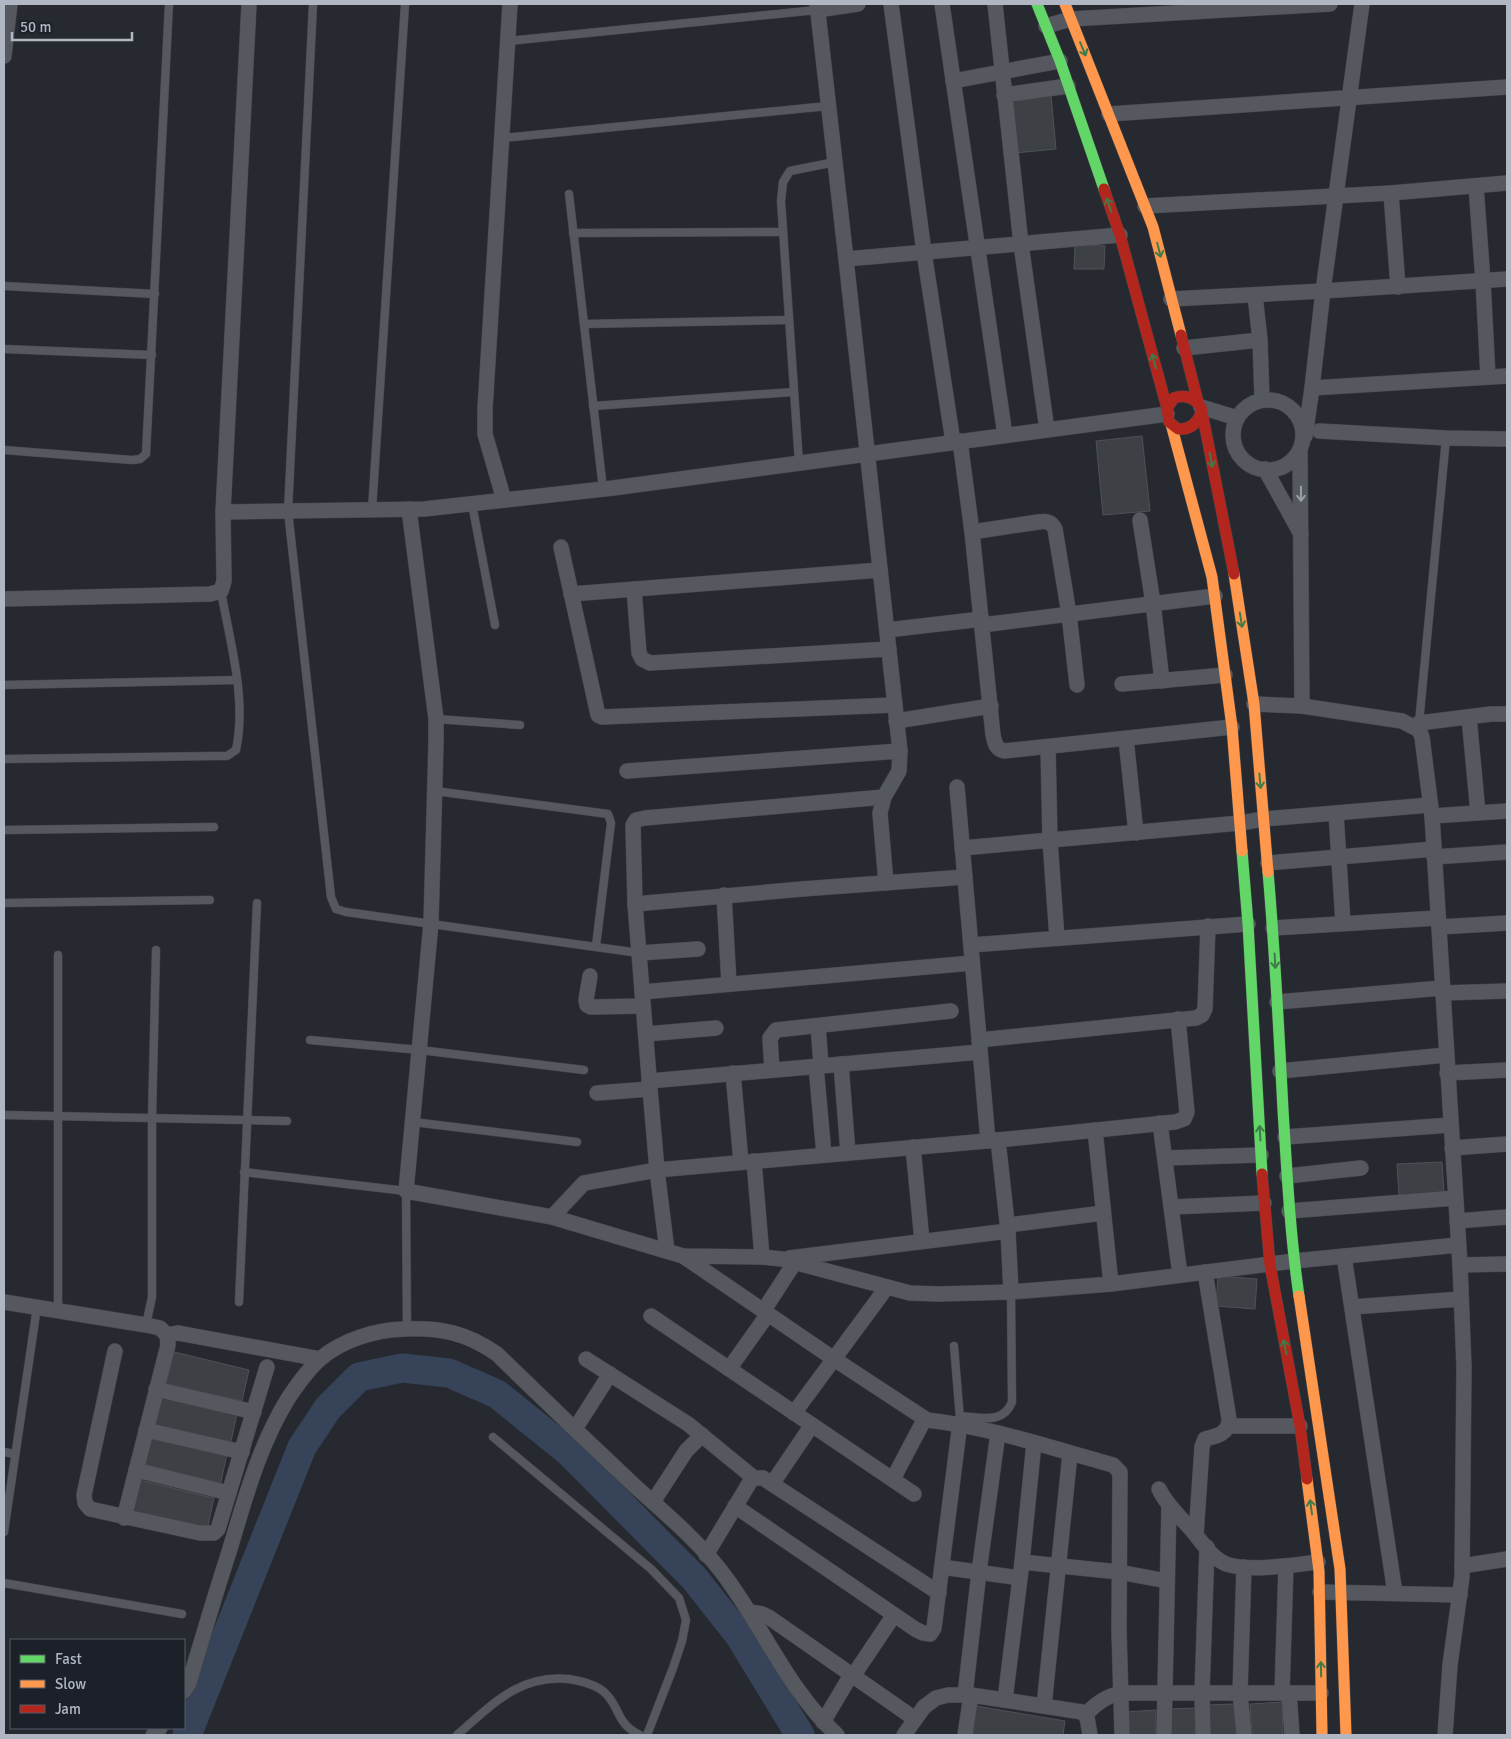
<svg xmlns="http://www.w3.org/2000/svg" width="1511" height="1739" font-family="Signika,sans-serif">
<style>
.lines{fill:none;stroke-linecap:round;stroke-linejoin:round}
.river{stroke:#374358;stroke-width:29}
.building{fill:#3d4045;stroke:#4e5258}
.lane-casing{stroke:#424449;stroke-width:9}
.street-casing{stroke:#424449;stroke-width:16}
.fast-casing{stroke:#424449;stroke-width:12}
.slow-casing{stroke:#424449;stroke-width:12}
.jam-casing{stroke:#424449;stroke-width:12}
.lane{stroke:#55585f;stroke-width:8}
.street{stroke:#55585f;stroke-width:15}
.fast{stroke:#63d668;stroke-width:11}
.slow{stroke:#ff974d;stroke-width:11}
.jam{stroke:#b3261e;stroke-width:11}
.oneway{stroke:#3f7b48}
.oneway2{stroke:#999ea9}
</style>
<rect width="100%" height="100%" fill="#262a30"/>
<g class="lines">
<path class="river" d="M187,1735L302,1447L328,1408L359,1377L402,1368L449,1373L497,1394L569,1452L694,1578L739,1635L800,1735"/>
</g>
<g class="building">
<path d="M1051,96L1056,149L1015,153L1010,100Z"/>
<path d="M1075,245L1105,246L1104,269H1074Z"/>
<path d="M1142,436L1150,511L1103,515L1096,441Z"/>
<path d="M1442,1162L1444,1193L1399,1195L1397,1164Z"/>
<path d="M1218,1276L1257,1279L1255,1309L1216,1306Z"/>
<path d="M174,1352L249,1370L242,1401L166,1384Z"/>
<path d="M162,1396L237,1414L230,1446L154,1428Z"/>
<path d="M152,1436L227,1454L220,1486L144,1468Z"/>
<path d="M139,1480L214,1498L207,1530L131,1512Z"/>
<path d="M1282,1702L1283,1735H1252L1250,1704Z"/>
<path d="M1236,1704L1238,1735H1206L1205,1705Z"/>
<path d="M976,1706L1065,1721L1063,1735H971Z"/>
<path d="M1196,1708L1197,1735H1169V1709Z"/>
<path d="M1156,1710V1735H1126L1125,1712Z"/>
</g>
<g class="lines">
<defs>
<g id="lane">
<path d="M313,4L288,511L331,897L336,909L346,912L639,953"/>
<path d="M508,41L817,10"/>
<path d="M502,138L828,106"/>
<path d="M569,194L603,489"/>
<path d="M573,233L783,232"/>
<path d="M4,286L155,294"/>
<path d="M584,324L789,320"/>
<path d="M4,349L152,355"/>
<path d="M593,406L794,392"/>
<path d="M4,450L132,460L140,459L146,454L169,4"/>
<path d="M799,463L781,201L783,182L790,171L835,162"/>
<path d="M472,504L495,625"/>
<path d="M372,510L405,4"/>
<path d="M4,685L237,680"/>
<path d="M436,719L520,725"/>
<path d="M1419,723L1446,438"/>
<path d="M4,759L214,756H227L236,750C247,698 230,643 221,591"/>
<path d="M435,791L608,814L611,823L596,946"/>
<path d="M4,830L214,827"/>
<path d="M4,903L210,900"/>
<path d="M310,1040L420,1050L584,1070"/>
<path d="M4,1115L287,1121"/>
<path d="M413,1122L577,1142"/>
<path d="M244,1172L406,1191L407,1329"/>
<path d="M239,1302L257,903"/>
<path d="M58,1311V955"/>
<path d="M146,1325L152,1297V1118L156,950"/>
<path d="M954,1346L960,1419"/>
<path d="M960,1416C980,1417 1003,1425 1012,1402L1011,1292"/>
<path d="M493,1437L651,1569L679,1598L686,1620L682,1641L673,1668L647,1735"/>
<path d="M4,1452L15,1454"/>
<path d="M4,1532L37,1307"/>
<path d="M4,1583L182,1614"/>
<path d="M457,1735C492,1705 519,1674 569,1679C581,1681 595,1684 604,1692C621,1707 615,1723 640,1735"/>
</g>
<g id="street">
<path d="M817,4L846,259L900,751L899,771L884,797L880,813L886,883"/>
<path d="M891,4L924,252L953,442"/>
<path d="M942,4L1005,435"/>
<path d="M995,4L1021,244L1047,430"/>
<path d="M817,10L858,4"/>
<path d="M1046,26L1071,19L1330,4"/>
<path d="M4,56L10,4"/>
<path d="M953,81L1060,61"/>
<path d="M1004,95L1068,86"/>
<path d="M1109,114L1507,87"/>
<path d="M1476,186L1483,281L1488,377"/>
<path d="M1391,193L1398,287"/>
<path d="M1145,206L1391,193L1507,183"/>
<path d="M846,259L1120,235"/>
<path d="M1255,295L1260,340L1262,399"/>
<path d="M1171,299L1323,291L1507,279"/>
<path d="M1184,348L1260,340"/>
<path d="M1312,388L1507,376"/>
<circle cx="1268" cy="435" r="35"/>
<path d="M1201,407L1237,418"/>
<path d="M1319,431L1446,438L1507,439"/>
<path d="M1305,436L1312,388L1323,291L1362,4"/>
<path d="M960,441L972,532L993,735C995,743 995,748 1004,751L1232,727"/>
<path d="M1300,451L1302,706"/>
<path d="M1265,469L1301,534"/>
<path d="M504,500L485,434V409L510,4"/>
<path d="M409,509L436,719V742L431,923L406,1191L552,1217L683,1256L762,1257L782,1259L910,1293L939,1294L1011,1292L1111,1284L1294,1261L1458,1245"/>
<path d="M223,512L424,509L613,488L1167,414"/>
<path d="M1140,520L1153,603L1162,681"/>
<path d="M972,532L1038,522C1046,521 1051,521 1055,529L1069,614L1077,685"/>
<path d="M561,547L598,715L602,717L895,705"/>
<path d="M634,589L639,653L642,659L650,663L889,649"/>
<path d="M571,594L880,570"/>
<path d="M4,599L210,594L221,591L224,581L223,512L249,4"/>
<path d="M982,625L1215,596"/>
<path d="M887,630L982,619"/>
<path d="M1122,684L1225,675"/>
<path d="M1254,704L1302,706L1402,721L1419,730L1422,737L1432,816L1460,1265L1464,1367L1462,1577L1450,1665L1445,1735"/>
<path d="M1469,717L1478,813"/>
<path d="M896,721L991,706"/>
<path d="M1419,730V723L1491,714H1507"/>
<path d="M1126,739L1136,833"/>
<path d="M1048,747L1050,841L1057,938"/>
<path d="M627,771L900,751"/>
<path d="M957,787L988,1141"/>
<path d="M1336,813L1343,923"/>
<path d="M1432,816L1507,811"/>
<path d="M962,848L1240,823L1264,819L1430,805"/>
<path d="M1434,857L1507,852"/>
<path d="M1268,863L1434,849"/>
<path d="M724,895L729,984"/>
<path d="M635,904L802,889L965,877"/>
<path d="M1439,927L1507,923"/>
<path d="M1273,928L1438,918"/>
<path d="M971,945L1248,924"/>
<path d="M639,953L698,949"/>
<path d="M590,976L586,1000L587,1005L591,1007L643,1006"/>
<path d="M642,992L972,963"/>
<path d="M1442,993L1507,991"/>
<path d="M1277,1002L1442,988"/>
<path d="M818,1026L821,1065"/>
<path d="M646,1034L716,1028"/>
<path d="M979,1040L1196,1018L1202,1015L1205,1009L1208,926"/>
<path d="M841,1064L848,1153"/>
<path d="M816,1066L824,1155"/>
<path d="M772,1070L770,1038L776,1030L951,1011"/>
<path d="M1280,1071L1446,1055"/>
<path d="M733,1073L741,1162"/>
<path d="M1447,1073L1507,1070"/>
<path d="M649,1081L980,1052"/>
<path d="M597,1093L650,1089"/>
<path d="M1160,1123L1180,1275"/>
<path d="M1095,1130L1111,1284"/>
<path d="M1285,1137L1451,1125"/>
<path d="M998,1140L1008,1231L1011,1292"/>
<path d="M913,1147L922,1241"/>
<path d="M1452,1148L1507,1144"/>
<path d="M1165,1158L1261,1155"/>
<path d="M754,1161L762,1257"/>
<path d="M1287,1176L1361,1168"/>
<path d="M1171,1207L1264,1203"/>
<path d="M1289,1211L1455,1198"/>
<path d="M552,1217L584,1183L657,1170L998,1140L1175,1122L1184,1119L1187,1112L1178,1019"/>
<path d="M1457,1221L1507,1217"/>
<path d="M1008,1225L1103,1213"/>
<path d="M667,1251L657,1170L650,1089L635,904L633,825L636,820L645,818L884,797"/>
<path d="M683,1256L834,1359L927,1420"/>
<path d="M1344,1256L1395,1593"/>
<path d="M789,1258L1008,1231"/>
<path d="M1460,1265L1507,1264"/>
<path d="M4,1302L146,1325L160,1328L167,1335L168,1345L124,1518"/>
<path d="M1352,1307L1461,1299"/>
<path d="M764,1310L795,1262"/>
<path d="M651,1316L914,1494"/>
<path d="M167,1335L178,1333L320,1359"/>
<path d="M115,1351L84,1495L85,1503L90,1509L200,1533H214L218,1529L267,1367"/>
<path d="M586,1359L688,1424L754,1478"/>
<path d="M729,1369L768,1314"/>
<path d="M156,1389L254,1412"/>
<path d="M794,1413L887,1287"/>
<path d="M1229,1426H1300"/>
<path d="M575,1429L610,1374"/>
<path d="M146,1430L242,1452"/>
<path d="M136,1470L229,1493"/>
<path d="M893,1479L923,1422L927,1420C990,1427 1051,1448 1113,1465L1120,1472L1119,1631L1122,1735"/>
<path d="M772,1484L812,1425"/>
<path d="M1159,1489C1166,1504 1179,1516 1190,1528C1200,1539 1211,1558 1226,1564C1249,1572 1293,1565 1318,1562"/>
<path d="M653,1502L686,1451L702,1435"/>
<path d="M735,1506L915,1629L923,1633L930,1634L934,1628L960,1423"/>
<path d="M1196,1535L1202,1447L1205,1439C1218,1436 1229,1433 1229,1419L1205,1272"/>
<path d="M706,1555L750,1482L754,1478H763L939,1593"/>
<path d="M1022,1562L1119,1572L1167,1581"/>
<path d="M1462,1566L1507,1559"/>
<path d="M942,1567L1020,1578"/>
<path d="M1320,1592L1460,1595"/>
<path d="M750,1612L762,1614L770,1618L915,1719"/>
<path d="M853,1676L894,1615"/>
<path d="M184,1691L189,1683C202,1639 215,1595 229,1552C245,1499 259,1445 289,1397C298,1384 308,1369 320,1359C342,1340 375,1330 404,1329C440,1327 467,1333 497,1354C543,1399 590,1444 637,1488C666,1514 697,1540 721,1571C762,1624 787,1689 837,1735"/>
<path d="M1282,1693L1286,1566"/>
<path d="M1289,1693L1292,1735"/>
<path d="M965,1695L979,1572L998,1433"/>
<path d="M1005,1700L1022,1562L1034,1443"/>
<path d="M1044,1706L1070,1454"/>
<path d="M1086,1714C1096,1704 1106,1696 1121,1693H1321"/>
<path d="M823,1722L851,1675"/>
<path d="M153,1735L160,1728"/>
<path d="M904,1735L924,1707L936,1698L948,1695H971L1082,1712L1087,1717L1090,1735"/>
<path d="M965,1735L971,1695"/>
<path d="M1164,1735L1169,1505"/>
<path d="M1203,1735L1202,1693L1207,1547"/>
<path d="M1244,1735L1240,1693L1244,1567"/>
</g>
<g id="fast">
<path d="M1037,4L1060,61L1104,189"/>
<path d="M1242,851L1248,924L1262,1174"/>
<path d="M1268,872C1275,951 1279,1031 1283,1110C1287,1172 1290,1234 1299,1296"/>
</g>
<g id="slow">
<path d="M1065,4L1153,227L1181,335"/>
<path d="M1171,424L1212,577L1232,727L1242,851"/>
<path d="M1234,574L1254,704L1268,872"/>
<path d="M1299,1296L1340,1569L1346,1735"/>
<path d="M1307,1479L1319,1571L1322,1735"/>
</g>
<g id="jam">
<path d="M1104,189L1120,235L1167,408"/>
<path d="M1181,335L1198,402"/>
<path d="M1201,413C1197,424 1190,430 1178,429L1169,422L1167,408L1174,398C1185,394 1194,398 1201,407L1234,574"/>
<path d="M1262,1174L1270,1265L1300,1426L1307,1479"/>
</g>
</defs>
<use href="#lane" class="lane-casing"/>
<use href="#street" class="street-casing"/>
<use href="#fast" class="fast-casing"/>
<use href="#slow" class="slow-casing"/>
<use href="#jam" class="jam-casing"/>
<use href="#lane" class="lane"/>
<use href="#street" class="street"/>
<use href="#fast" class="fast"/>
<use href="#slow" class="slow"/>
<use href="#jam" class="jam"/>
</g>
<defs><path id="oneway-shaft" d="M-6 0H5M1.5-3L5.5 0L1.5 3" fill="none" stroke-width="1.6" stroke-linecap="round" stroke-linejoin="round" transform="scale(1.25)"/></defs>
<g class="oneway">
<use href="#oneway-shaft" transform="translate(1083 49) rotate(67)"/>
<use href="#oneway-shaft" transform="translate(1109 205) rotate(-109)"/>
<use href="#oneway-shaft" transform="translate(1159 250) rotate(76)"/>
<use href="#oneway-shaft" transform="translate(1154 361) rotate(-105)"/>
<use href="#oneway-shaft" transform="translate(1211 460) rotate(78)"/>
<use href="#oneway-shaft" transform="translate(1241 620) rotate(81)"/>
<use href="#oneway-shaft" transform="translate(1260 781) rotate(85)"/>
<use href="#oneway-shaft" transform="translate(1275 961) rotate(87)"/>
<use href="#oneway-shaft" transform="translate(1260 1133) rotate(-93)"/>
<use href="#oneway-shaft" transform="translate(1285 1347) rotate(-101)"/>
<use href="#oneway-shaft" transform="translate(1311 1507) rotate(-98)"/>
<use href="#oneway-shaft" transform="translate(1321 1669) rotate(-91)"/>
</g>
<use class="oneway2" href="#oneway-shaft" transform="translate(1301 494) rotate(90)"/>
<rect width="1511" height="1739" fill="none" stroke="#b0b6c2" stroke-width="10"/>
<rect x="10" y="1639" width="175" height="90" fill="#1b2029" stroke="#575c66"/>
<rect x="20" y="1655" width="25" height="8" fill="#63d668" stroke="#575c66"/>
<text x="55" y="1664" font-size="15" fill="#b0b6c2">Fast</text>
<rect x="20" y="1680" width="25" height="8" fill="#ff974d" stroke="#575c66"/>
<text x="55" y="1689" font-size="15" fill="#b0b6c2">Slow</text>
<rect x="20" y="1705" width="25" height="8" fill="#b3261e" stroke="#575c66"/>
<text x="55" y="1714" font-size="15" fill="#b0b6c2">Jam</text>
<path d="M12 32v8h120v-8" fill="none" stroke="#b0b6c2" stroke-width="2.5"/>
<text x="20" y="32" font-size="15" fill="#b0b6c2" stroke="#1b2029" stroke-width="4" paint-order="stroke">50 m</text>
</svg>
